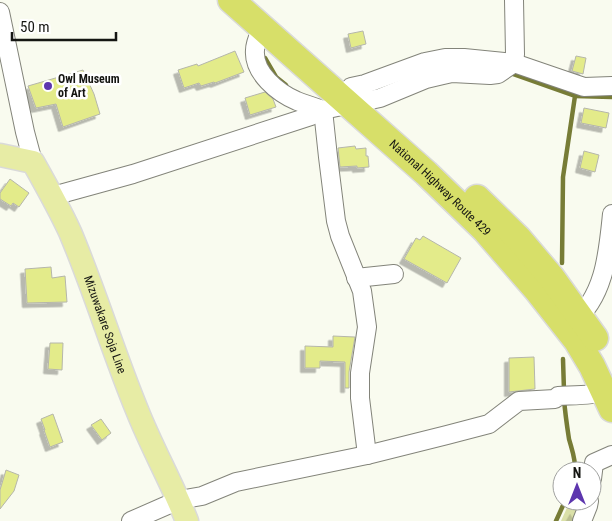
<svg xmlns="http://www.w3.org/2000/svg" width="612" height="521" font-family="'Roboto Condensed',sans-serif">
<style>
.forest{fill:url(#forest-firs)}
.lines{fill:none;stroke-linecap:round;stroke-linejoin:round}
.stream{stroke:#777c36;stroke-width:4.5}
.building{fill:#e3eb8a;stroke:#b5b6ab;filter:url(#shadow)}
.minor-casing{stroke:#83847a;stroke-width:20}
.major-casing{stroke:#dadad9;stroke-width:25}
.highway-casing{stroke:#dadad9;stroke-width:29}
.minor{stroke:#fff;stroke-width:18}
.major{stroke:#e7eca5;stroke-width:22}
.highway{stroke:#d7df69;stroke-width:26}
.poi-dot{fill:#5d36ae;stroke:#fff;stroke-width:2}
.labels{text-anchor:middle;stroke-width:5;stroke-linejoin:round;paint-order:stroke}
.poi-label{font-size:12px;font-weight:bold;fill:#151612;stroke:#fff;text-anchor:start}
.street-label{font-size:12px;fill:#151612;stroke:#fff}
</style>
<defs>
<pattern id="forest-firs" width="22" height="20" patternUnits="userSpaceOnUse" patternTransform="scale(1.25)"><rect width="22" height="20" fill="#dae0a8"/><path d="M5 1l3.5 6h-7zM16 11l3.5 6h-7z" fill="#babf90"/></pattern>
<filter id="shadow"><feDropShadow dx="-4.5" dy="4.5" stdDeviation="0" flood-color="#0004"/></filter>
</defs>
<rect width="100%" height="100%" fill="#f9fbef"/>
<path class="forest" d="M570,501H580L575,521H561Z"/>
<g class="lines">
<g class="stream">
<path d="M265,58L276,77L286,85"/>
<path d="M510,73L575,96L563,177L562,263"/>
<path d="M575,96L612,97"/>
<path d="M563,359L564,391"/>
<path d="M564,399C565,412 567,426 569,439C572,450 576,460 575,471"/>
<path d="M556,521L565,501"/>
</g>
</g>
<g class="building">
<path d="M363,31L366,44L351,48L348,34Z"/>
<path d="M235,51L244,72L215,83L214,82L201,86L199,83L184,88L178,70L197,64L198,66Z"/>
<path d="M576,56L586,58L583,74L572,71Z"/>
<path d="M83,70L94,94L100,114L63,127L56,104L36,108L28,86Z"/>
<path d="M265,92L273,99L276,107L250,115L245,98Z"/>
<path d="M584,108L609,113L606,128L581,123Z"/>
<path d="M355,146L356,149L366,148V156H368L369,167L357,168V166L340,167L338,148Z"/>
<path d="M584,151L599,155L595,172L580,168Z"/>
<path d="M10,179L29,193L19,207L13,203L11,206L0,199V193Z"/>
<path d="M423,236L461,258L447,283L404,259L416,238L420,240Z"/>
<path d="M51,267L52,278L65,276L67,302L27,303L25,269Z"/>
<path d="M333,336L355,337L349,372V388H345V362L320,361V368H305V346L333,347Z"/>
<path d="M50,343H63L62,370L48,369Z"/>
<path d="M534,357L535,389L509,392V358Z"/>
<path d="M53,414L63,442L50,447L44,430H45L41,419Z"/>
<path d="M101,419L111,433L102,440L91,425Z"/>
<path d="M6,470L19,475L14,491L0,509V490Z"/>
</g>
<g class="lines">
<defs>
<g id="minor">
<path d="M0,12L25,132L33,162"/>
<path d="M262,28C259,35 255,42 255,50C253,73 278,93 297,101C305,104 314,107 323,110L328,157L336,221L340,236L362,291L367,327L360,373V398L367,455"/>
<path d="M351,87L365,84L425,62L445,58H464L514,63L584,87L612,86"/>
<path d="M53,196L133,174L311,116L323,110L380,98L426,79L443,75L452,73L490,75L498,74L514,63L515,54L514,0"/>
<path d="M356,278L394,274"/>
<path d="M572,323C605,297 608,253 612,214"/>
<path d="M592,479L594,463L612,455"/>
<path d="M131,521L179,500L202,496L236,482L367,455L447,435L489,424L519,401L555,399L558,396C576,395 595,396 612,389"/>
<path d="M582,521L588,506L589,501"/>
</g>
<g id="major">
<path id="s1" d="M0,155L33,162C46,185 59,208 70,232C95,291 113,352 137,410C152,448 172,483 187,521"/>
</g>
<g id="highway">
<path id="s2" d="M231,0L426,173L485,230L537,290L577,341L592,366L612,409"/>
<path d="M477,198L518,238L552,278L595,338"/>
</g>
</defs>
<use href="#minor" class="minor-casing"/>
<use href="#major" class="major-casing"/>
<use href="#highway" class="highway-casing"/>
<use href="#minor" class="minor"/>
<use href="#major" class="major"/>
<use href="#highway" class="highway"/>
</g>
<circle class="poi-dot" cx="48" cy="86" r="5"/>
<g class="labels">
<g class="poi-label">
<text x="58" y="83">Owl Museum<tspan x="58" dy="14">of Art</tspan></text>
</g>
<g class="street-label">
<text dy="4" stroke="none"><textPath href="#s2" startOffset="281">National Highway Route 429</textPath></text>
<text dy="4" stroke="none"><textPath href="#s1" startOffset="212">Mizuwakare Soja Line</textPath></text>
</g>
</g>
<g transform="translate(577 486)"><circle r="24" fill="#ffffff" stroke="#a1a2a0"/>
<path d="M0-4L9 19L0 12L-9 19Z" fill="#5d36ae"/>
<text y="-8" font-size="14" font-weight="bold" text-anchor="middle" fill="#151612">N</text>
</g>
<path d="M12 32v8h104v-8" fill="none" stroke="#151612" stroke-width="2.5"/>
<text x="20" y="32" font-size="15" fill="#151612" stroke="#ffffff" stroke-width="4" paint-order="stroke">50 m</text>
</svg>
